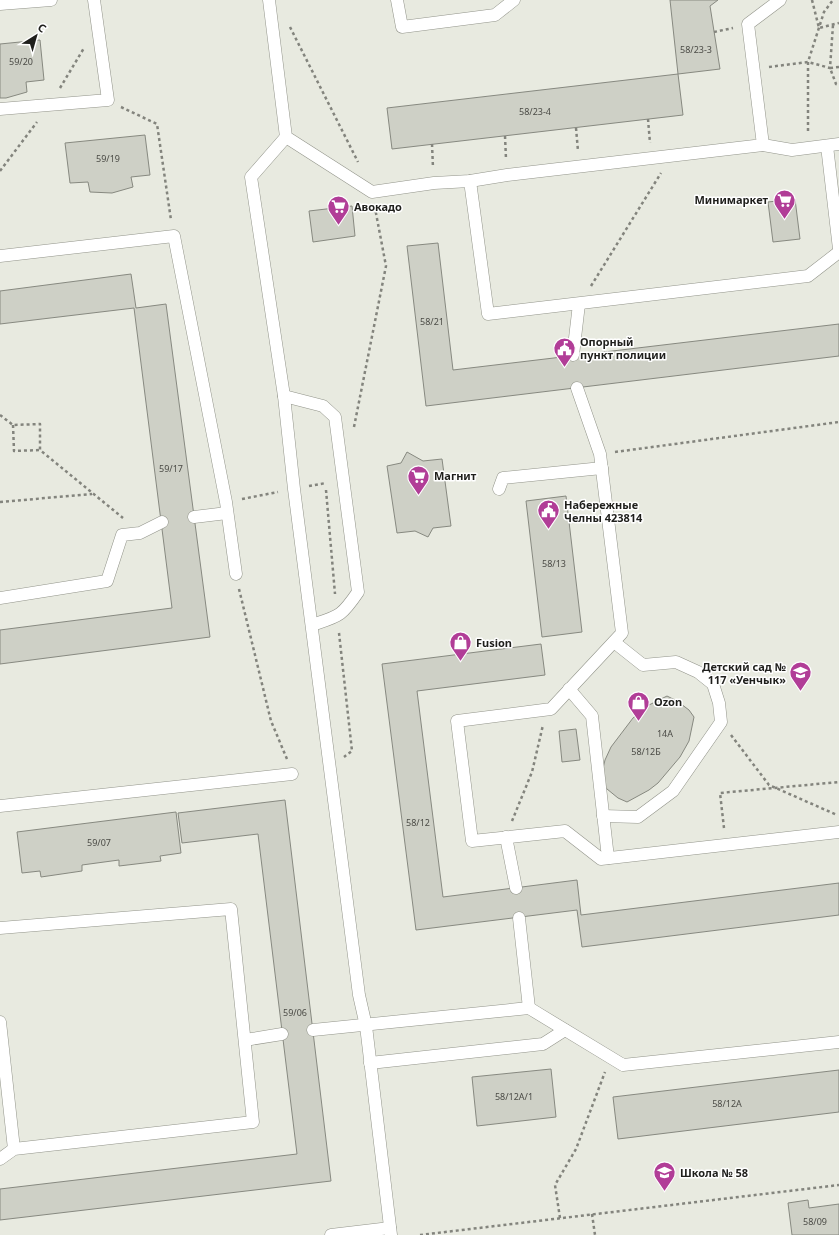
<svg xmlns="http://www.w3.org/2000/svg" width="839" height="1235" font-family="'Noto Sans',sans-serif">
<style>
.building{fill:#ced0c6;stroke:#878980}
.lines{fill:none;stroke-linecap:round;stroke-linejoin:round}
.lane-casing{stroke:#92948a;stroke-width:13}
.path{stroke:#83847d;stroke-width:2.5;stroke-dasharray:3 3;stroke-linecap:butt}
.lane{stroke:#fff;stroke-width:12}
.labels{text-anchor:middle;stroke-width:3;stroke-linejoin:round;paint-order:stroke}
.number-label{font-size:9px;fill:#4b4b46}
.poi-label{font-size:11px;font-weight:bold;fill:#1f1f1c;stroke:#fff;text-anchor:start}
</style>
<rect width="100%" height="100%" fill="#e8eae0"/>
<g class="building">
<path d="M670,0H718L710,6L720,69L678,74Z"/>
<path d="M40,40L44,80L26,82L27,92L6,98H0V44Z"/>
<path d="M678,74L683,115L392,149L387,108Z"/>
<path d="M145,135L150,175L131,177L133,187L112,193L90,192L88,182L70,183L65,143Z"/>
<path d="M795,199L800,239L773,242L768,202Z"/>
<path d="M352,206L355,236L313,242L309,211Z"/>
<path d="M438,243L453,370L839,324V356L426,406L407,246Z"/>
<path d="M131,274L136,308L166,304L210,637L0,664V630L172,608L134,308L0,324V291Z"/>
<path d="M407,452L423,461L442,459L451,526L433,528L428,537L415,531L397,533L387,466L401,463Z"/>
<path d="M566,496L582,632L542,637L526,501Z"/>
<path d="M541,644L545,675L417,691L443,897L577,880L581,915L839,883V915L582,947L577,910L416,930L382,664Z"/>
<path d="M667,696L677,701L689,710L694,717L689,741L680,757L658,783L649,790L627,802L618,798L607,789L600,781L605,760L611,747L633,718L647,706Z"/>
<path d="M576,729L580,760L562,762L559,731Z"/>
<path d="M285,800L331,1181L0,1220V1189L297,1154L258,834L182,843L178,813Z"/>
<path d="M176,812L181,853L160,856L161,861L119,866V860L82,865V871L41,877L40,871L22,873L17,832Z"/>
<path d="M551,1069L556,1117L477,1126L472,1077Z"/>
<path d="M839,1070V1112L618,1139L613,1097Z"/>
<path d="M808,1200L809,1208L839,1204V1235H792L788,1203Z"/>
</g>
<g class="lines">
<defs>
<g id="lane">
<path d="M269,0L286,137L372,192L434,183L470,181L507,175L763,145L748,24L780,0"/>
<path d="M397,0L402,27L495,15L514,0"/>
<path d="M0,4L51,0"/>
<path d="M0,109L108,100L94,0"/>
<path d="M286,137L251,177L284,396L294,489L359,995L366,1026L391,1235"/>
<path d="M763,145L792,150L839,144"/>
<path d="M827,146L839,249"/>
<path d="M470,181L488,314L808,276L839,252"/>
<path d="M0,256L174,236L226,502L236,574"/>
<path d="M573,355L579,304"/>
<path d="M577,388L600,454L622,633L551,709L457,721L472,841L565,831L601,859L839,832"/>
<path d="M284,396L323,406L335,417L358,592C341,617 339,616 312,625"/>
<path d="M499,489L503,478L602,468"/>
<path d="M194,517L227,513"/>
<path d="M0,598L107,581L122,535L140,533L162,522"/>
<path d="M569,689L592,716L608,858"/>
<path d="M0,806L292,774"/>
<path d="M603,816L638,817L673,791L721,722L719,703L713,684L698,672L676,662L643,665L614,642"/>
<path d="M506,837L516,888"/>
<path d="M519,918L529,1008"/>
<path d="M0,928L231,909L253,1122L14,1149L0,1159"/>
<path d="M0,1022L14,1149"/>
<path d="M313,1030L529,1008L623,1065L839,1042"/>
<path d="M245,1040L282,1034"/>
<path d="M370,1063L543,1044L565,1030"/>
<path d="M331,1235L390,1228"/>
</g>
</defs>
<use href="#lane" class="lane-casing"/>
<g class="path">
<path d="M812,0L819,28L839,23"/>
<path d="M290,27L358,162"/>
<path d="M714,32L733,28"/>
<path d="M769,67L808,62L830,68L833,25"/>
<path d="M839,67L830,68L836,84L839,85"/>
<path d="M60,88L84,48"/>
<path d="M121,107L157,124L171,220"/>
<path d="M648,119L650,143"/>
<path d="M576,128L578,151"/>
<path d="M808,131V62L824,12L833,0"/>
<path d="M505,136L506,159"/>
<path d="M432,144L433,168"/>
<path d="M0,171L37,122"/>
<path d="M591,286L661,173"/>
<path d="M0,415L13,425L40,424V450L123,518"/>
<path d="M13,425L14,451L40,450"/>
<path d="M354,427L386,266L375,208"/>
<path d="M615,452L839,422"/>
<path d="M309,486L326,483"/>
<path d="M326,490L335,594"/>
<path d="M242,499L278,492"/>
<path d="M0,502L92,494"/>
<path d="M239,589L271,721L287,759"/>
<path d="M339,633L352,751L344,757"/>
<path d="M731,735L769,785L837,815"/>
<path d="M512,821L532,772L543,725"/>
<path d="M724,828L720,793L839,782"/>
<path d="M592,1214L595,1235"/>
<path d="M560,1218L555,1185L576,1149L605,1072"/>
<path d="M420,1235L839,1185"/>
</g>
<use href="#lane" class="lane"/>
</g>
<defs>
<symbol id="supermarket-pin" viewBox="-11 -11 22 30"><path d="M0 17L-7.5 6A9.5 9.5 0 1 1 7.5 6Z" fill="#b13d97" stroke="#fff"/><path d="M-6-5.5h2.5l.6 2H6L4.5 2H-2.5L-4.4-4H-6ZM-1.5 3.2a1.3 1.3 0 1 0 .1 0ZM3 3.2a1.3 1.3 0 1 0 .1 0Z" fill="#fff"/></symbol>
<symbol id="civic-pin" viewBox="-11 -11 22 30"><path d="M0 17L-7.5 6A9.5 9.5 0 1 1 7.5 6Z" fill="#b13d97" stroke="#fff"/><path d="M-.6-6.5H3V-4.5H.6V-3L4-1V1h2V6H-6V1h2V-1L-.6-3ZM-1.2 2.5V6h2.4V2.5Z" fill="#fff"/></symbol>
<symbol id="shop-pin" viewBox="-11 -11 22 30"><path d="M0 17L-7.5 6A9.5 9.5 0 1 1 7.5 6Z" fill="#b13d97" stroke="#fff"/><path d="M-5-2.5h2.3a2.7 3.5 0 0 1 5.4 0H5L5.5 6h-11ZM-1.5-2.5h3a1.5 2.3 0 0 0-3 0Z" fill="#fff"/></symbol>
<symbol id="school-pin" viewBox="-11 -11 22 30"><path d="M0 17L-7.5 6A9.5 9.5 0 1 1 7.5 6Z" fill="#b13d97" stroke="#fff"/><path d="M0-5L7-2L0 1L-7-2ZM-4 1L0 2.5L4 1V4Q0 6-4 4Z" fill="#fff"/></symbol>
</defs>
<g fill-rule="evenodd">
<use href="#supermarket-pin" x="772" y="188" width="25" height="34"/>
<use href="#supermarket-pin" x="326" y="194" width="25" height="34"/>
<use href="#civic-pin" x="552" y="336" width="25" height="34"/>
<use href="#supermarket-pin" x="406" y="464" width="25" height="34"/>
<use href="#civic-pin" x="536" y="498" width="25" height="34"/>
<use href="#shop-pin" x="448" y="630" width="25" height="34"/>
<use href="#school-pin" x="788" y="660" width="25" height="34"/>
<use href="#shop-pin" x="626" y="690" width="25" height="34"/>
<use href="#school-pin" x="652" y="1160" width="25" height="34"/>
</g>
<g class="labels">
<g class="number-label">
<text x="696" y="53">58/23-3</text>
<text x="21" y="65">59/20</text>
<text x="535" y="115">58/23-4</text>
<text x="108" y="162">59/19</text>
<text x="432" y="325">58/21</text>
<text x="171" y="472">59/17</text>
<text x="554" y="567">58/13</text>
<text x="665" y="737">14А</text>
<text x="646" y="755">58/12Б</text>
<text x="418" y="826">58/12</text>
<text x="99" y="846">59/07</text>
<text x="295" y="1016">59/06</text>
<text x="514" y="1100">58/12А/1</text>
<text x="727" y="1107">58/12А</text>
<text x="815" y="1225">58/09</text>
</g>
<g class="poi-label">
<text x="768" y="204" text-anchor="end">Минимаркет</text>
<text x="354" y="211">Авокадо</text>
<text x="580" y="346">Опорный<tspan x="580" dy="13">пункт полиции</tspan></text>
<text x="434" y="480">Магнит</text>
<text x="564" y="509">Набережные<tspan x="564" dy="13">Челны 423814</tspan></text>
<text x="476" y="647">Fusion</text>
<text x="786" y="671" text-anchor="end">Детский сад №<tspan x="786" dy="13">117 «Уенчык»</tspan></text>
<text x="654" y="706">Ozon</text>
<text x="680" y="1177">Школа № 58</text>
</g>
</g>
<g transform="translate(36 36) rotate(37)" stroke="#ffffff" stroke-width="3" paint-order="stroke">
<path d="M0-3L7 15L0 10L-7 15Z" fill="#1f1f1c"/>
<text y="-6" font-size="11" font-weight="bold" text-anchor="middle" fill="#1f1f1c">С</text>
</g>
</svg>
